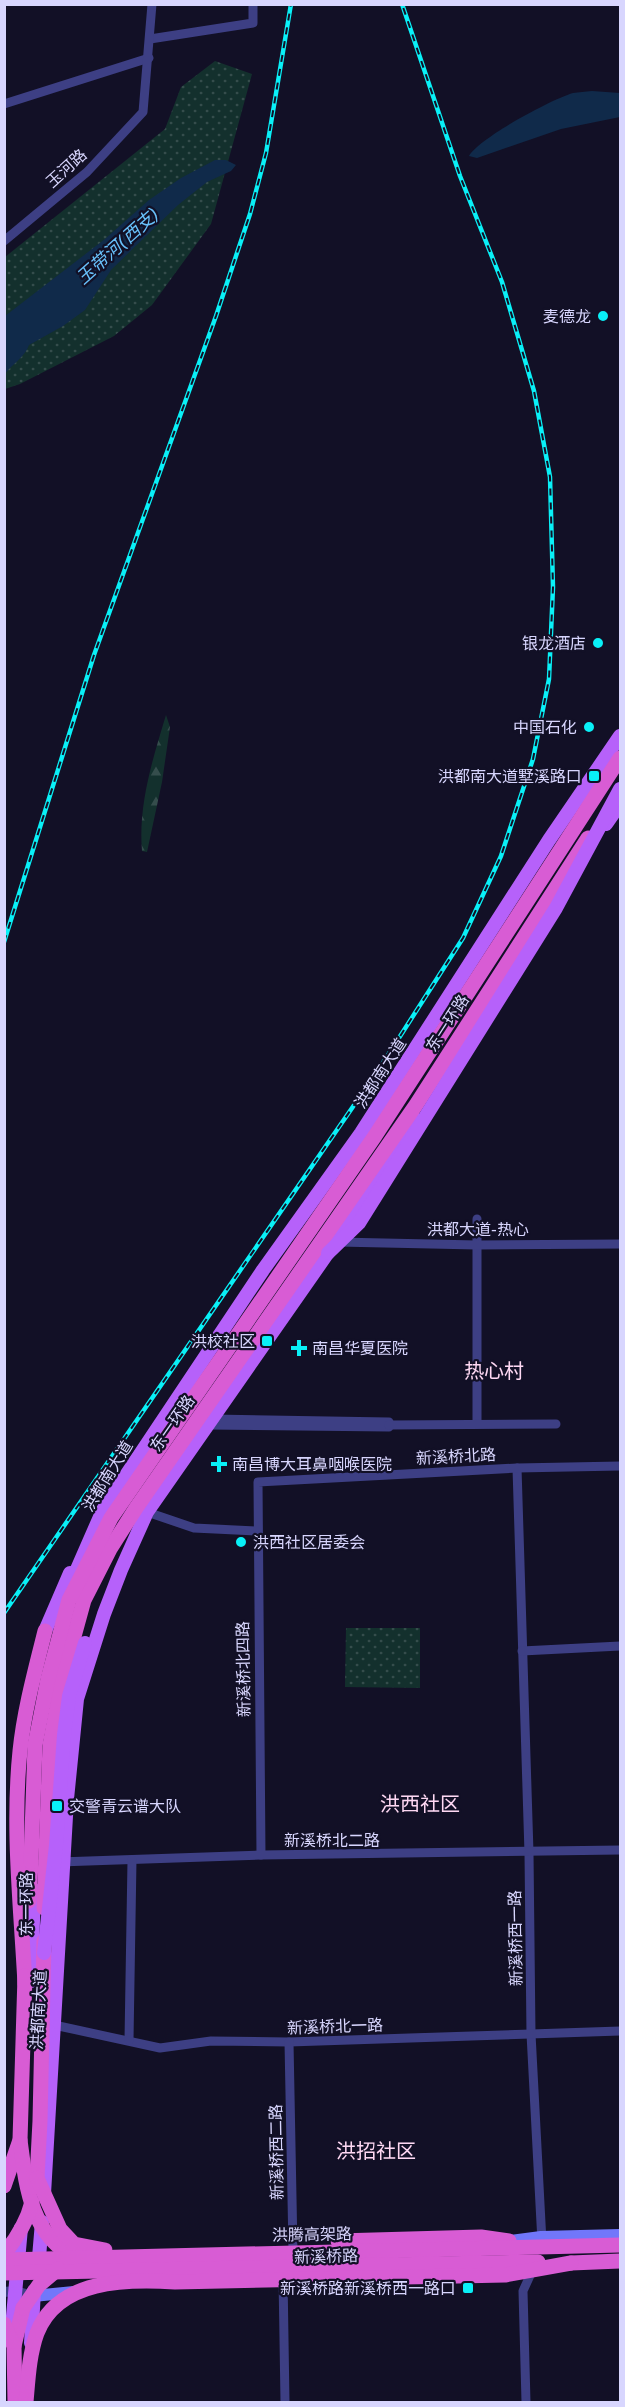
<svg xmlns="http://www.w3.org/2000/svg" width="625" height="2407" font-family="'DejaVu Sans','Noto Sans SC',sans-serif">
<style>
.forest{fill:url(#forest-firs)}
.park{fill:url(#park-dots)}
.water{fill:#102a4a}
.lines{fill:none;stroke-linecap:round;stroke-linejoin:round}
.minor{stroke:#3d3f84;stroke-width:9}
.tertiary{stroke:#3d3f84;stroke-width:10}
.secondary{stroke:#7177fa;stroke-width:12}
.primary{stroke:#b661fa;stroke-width:14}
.trunk{stroke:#d85cd4;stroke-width:15}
.rail-casing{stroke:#09f0f7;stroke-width:4.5}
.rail{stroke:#121026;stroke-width:2;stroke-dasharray:7;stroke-linecap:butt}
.primary-bridge{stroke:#b661fa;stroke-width:14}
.trunk-bridge{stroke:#d85cd4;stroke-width:15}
.poi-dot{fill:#09f0f7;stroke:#121026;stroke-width:2}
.labels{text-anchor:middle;stroke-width:4.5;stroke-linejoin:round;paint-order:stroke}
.street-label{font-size:16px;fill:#d8d6fe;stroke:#121026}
.poi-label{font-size:16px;fill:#d8d6fe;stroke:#121026;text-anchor:end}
.water-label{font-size:18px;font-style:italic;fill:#68c0fa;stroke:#121026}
.quarter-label{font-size:20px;fill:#fed8f3;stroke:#121026}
</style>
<defs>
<pattern id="forest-firs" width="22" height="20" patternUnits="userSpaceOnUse" patternTransform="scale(1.5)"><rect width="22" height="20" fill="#13302d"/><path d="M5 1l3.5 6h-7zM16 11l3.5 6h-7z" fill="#354d4c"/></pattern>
<pattern id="park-dots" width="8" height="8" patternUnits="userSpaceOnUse" patternTransform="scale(1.5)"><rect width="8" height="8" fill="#13302d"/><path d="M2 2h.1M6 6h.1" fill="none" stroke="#354d4c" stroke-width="1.8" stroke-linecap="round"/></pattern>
</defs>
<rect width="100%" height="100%" fill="#121026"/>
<path class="forest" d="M166,715L170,727L162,782L147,852L142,851C138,805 153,758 166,715Z"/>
<g class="park">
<path d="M215,61L252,74L211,224L152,305L114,336L20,384L5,389V257L165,129L181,87Z"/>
<path d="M346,1628H420V1688L345,1687Z"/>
</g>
<g class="water">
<path d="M592,91L620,93V117L561,129L477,158L469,156C481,137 550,100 573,93C579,92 585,92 592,91Z"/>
<path d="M215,160H226L236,165L231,171L207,182L178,205L111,270L85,310L63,326L29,345C25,357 13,363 5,374V316L105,239L149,200L181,178Z"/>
</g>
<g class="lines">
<g class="minor">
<path d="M150,39L253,23V4"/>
<path d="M4,104L149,58"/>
<path d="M4,241L87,172L143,112L152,4"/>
<path d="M477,1219V1424"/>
<path d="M338,1242L477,1245L620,1244"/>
<path d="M208,1425L389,1427V1422L212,1419"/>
<path d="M389,1425L556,1424"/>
<path d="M517,1468L529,1853L531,2034L542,2242"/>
<path d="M147,1512L194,1528L257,1531"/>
<path d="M522,1651L620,1646"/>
<path d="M261,1855L258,1482L517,1468L620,1466"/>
<path d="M59,1862L261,1855L620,1850"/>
<path d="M54,2025L160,2048L211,2041L289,2042L620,2031"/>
<path d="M129,2040L132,1860"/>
<path d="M289,2042L293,2250L291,2255"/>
<path d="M283,2277L285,2402"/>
<path d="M526,2402L523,2291L533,2269"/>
</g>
<path class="tertiary" d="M4,2292L15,2291L33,2296"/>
<g class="secondary">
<path d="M502,2242L541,2237L620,2235"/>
<path d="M33,2296L74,2292"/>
</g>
<g class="primary">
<path d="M606,824L620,804"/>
<path d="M71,1583L103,1510L263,1270L361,1133L549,840L620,736"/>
<path d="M45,1631L70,1573"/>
<path d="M31,1981L34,1890"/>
<path d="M44,2194L67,1799L77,1699L104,1614L121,1570L147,1512L327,1254L415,1119"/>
<path d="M38,2269L42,2222"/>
<path d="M11,2338L21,2228"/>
<path d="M31,2343L34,2291"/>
</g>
<g class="trunk">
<path d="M29,1901L31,1862"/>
<path d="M44,1908L50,1745L62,1680L84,1600L110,1549L136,1508L416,1105L588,838"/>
<path d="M25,1984C21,1907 12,1829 20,1751C24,1711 35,1671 45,1631"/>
<path d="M37,2178L40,2121L44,1941"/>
<path d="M4,2186L20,2140L25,1976"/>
<path d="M571,2263L620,2261"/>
<path d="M14,2346L23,2308"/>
</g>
<defs>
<g id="rail">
<path d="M4,942L94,655L216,316L250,214L266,153L291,4"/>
<path d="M4,1613L381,1066L463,938L501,856L533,759L549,679L553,587L550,477L534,391L502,282L460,176L402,4"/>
</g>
</defs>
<use href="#rail" class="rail-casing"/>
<use href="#rail" class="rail"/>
<g class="primary-bridge">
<path d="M328,1253L359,1223L556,908L620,789"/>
<path d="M44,1953L56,1845L64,1735L69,1696L85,1643"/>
</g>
<g class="trunk-bridge">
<path d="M31,1862L35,1745L48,1679L69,1600L111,1518L375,1136L620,758"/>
<path d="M20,2140C26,2185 30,2235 76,2258"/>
<path d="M37,2178L60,2229L74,2244L105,2250"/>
<path d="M338,2241L481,2237L509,2241"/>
<path d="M4,2254C17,2238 27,2222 32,2202"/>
<path d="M4,2260L620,2245"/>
<path d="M4,2273L538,2262"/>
<path d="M23,2308L39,2285L58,2269"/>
<path d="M4,2324L14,2346L15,2402"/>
<path d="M26,2402C28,2380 29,2355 37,2333C58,2279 126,2279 175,2282L505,2275L571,2263"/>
</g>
</g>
<g class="poi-dot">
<circle cx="603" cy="316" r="6"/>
<circle cx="598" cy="643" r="6"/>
<circle cx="589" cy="727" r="6"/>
<rect x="588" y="770" width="12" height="12" rx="3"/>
<rect x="261" y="1335" width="12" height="12" rx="3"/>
<path d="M296 1339h6v6h6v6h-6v6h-6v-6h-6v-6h6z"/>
<path d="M216 1455h6v6h6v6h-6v6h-6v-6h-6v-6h6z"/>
<circle cx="241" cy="1542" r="6"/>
<rect x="51" y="1800" width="12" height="12" rx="3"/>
<rect x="462" y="2282" width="12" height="12" rx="3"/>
</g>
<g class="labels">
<g class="street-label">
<text transform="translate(66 168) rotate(-42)" y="6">玉河路</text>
<text transform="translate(447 1023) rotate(-57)" y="6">东一环路</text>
<text transform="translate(380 1073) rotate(-57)" y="6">洪都南大道</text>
<text x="478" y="1235">洪都大道-热心</text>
<text transform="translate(172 1423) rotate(-55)" y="6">东一环路</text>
<text transform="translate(456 1456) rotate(-3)" y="6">新溪桥北路</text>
<text transform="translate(107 1476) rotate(-58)" y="6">洪都南大道</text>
<text transform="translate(243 1669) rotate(-91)" y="6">新溪桥北四路</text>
<text x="332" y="1846">新溪桥北二路</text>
<text transform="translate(26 1904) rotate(-90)" y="6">东一环路</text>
<text transform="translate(515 1938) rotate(-91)" y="6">新溪桥西一路</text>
<text transform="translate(38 2010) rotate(-87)" y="6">洪都南大道</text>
<text transform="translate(335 2026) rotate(-2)" y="6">新溪桥北一路</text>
<text transform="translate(276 2152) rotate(-91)" y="6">新溪桥西二路</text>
<text transform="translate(312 2234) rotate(-1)" y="6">洪腾高架路</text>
<text transform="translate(326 2256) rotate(-2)" y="6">新溪桥路</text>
</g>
<g class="poi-label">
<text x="591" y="322">麦德龙</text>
<text x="586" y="649">银龙酒店</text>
<text x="577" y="733">中国石化</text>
<text x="582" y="782">洪都南大道墅溪路口</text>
<text x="255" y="1347">洪校社区</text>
<text x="312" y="1354" text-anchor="start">南昌华夏医院</text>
<text x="232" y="1470" text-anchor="start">南昌博大耳鼻咽喉医院</text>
<text x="253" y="1548" text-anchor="start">洪西社区居委会</text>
<text x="69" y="1812" text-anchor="start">交警青云谱大队</text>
<text x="456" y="2294">新溪桥路新溪桥西一路口</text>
</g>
<g class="water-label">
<text transform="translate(118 246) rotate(-42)" y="6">玉带河(西支)</text>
</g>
<g class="quarter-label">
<text x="494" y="1378">热心村</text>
<text x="420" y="1811">洪西社区</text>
<text x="376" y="2158">洪招社区</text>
</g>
</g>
<rect width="625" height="2407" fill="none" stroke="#d8d6fe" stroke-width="12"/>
</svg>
